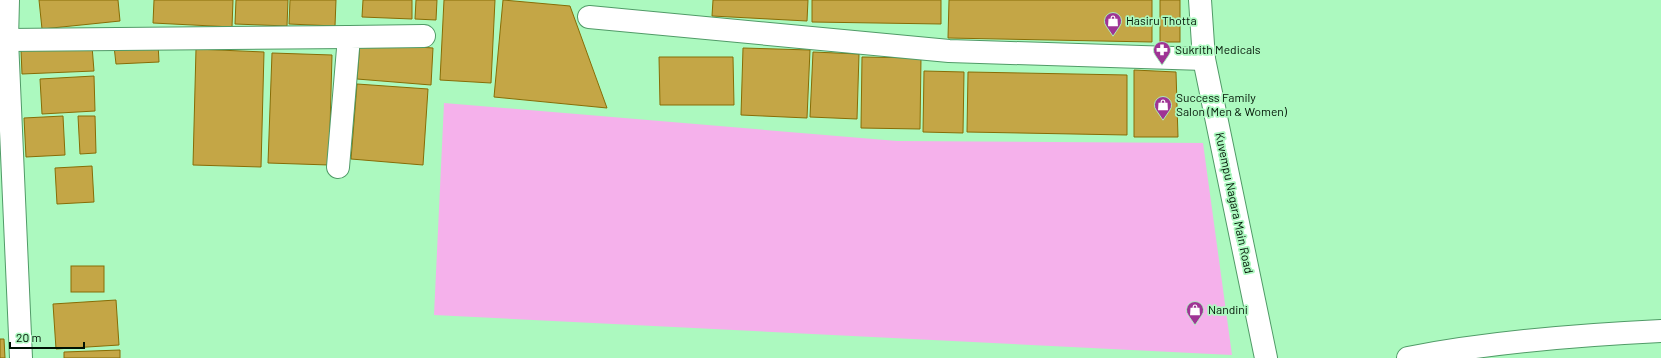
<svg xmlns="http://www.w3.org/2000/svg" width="1661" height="358" font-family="Barlow,sans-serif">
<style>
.green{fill:#f5b1eb}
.building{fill:#c4a646;stroke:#876d06}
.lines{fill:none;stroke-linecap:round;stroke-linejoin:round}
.minor-casing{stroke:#509b67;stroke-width:24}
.minor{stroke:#fff;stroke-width:22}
.labels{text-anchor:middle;stroke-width:3.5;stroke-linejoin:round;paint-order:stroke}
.poi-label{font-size:12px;fill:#001204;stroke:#acf9bf;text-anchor:start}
.street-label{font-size:12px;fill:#001204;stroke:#acf9bf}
</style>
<rect width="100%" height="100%" fill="#acf9bf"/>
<path class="green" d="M444,103L897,141L1203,143L1232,355L434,315Z"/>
<g class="building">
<path d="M39,0H118L120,21L42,29Z"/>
<path d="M154,0H233L232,27L153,23Z"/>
<path d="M236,0H288L287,26L235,24Z"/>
<path d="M290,0H336L335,26L289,24Z"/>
<path d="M363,0H412V19L362,17Z"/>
<path d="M416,0H437L436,20L415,19Z"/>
<path d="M444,0H495L491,83L440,80Z"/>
<path d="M503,0L570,6L607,108L494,97Z"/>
<path d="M713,0H808L807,21L712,16Z"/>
<path d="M812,0H941V24L812,22Z"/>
<path d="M949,0H1152V42L948,38Z"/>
<rect x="1160" y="0" width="20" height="42"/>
<path d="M158,43L159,62L116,64L114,46Z"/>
<path d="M360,43L433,48L431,85L357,79Z"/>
<path d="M92,46L94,71L22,74L21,50Z"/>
<path d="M743,48L810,50L807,118L741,115Z"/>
<path d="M196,49L264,52L261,167L193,165Z"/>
<path d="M813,52L859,54L857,119L810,117Z"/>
<path d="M272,53L332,55L329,165L268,163Z"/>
<path d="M659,57H733L734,105H660Z"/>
<path d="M862,57L921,58L920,129L861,128Z"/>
<path d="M1134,70L1176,72L1178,137H1134Z"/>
<path d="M924,71L964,72L963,133L923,132Z"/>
<path d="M968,72L1127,75V135L967,132Z"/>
<path d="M94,76L95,111L42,114L40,79Z"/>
<path d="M357,84L428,89L423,165L351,159Z"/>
<path d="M63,116L65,155L26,157L24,118Z"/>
<path d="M78,116H95L96,153L80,154Z"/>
<path d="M92,166L94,202L57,204L55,168Z"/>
<rect x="71" y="266" width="33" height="26"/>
<path d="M116,300L119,345L56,349L53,304Z"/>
<path d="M0,339H4L5,358H0Z"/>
<path d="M120,350V358H64V352Z"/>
</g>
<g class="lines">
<defs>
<g id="minor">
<path d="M8,0L7,40L21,358"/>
<path d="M1200,0L1204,59L1266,358"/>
<path d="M589,17L949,51L1204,59"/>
<path d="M7,40L349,37"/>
<path d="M338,167L349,37L424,36"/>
<path d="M1408,358C1490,342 1577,335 1661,331"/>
</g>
</defs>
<use href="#minor" class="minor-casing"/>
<use href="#minor" class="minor"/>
</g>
<defs>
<symbol id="shop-pin" viewBox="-11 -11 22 30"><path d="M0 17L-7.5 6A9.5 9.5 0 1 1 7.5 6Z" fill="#9f3495" stroke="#acf9bf"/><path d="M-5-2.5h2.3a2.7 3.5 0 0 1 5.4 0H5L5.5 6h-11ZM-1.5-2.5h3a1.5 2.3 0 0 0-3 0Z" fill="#fff"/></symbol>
<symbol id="pharmacy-pin" viewBox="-11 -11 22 30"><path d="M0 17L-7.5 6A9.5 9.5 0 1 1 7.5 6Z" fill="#9f3495" stroke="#acf9bf"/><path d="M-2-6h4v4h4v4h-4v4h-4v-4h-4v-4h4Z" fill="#fff"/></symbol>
</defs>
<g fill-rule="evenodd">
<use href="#shop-pin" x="1103" y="11" width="20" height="27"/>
<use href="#pharmacy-pin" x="1152" y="40" width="20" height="27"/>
<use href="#shop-pin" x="1153" y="95" width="20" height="27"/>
<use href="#shop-pin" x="1185" y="300" width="20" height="27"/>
</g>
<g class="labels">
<g class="poi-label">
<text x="1126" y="25">Hasiru Thotta</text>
<text x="1175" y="54">Sukrith Medicals</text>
<text x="1176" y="102">Success Family<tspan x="1176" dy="14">Salon (Men &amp; Women)</tspan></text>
<text x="1208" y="314">Nandini</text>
</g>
<g class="street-label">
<text transform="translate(1234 203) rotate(78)" y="4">Kuvempu Nagara Main Road</text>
</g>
</g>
<path d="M10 342v6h74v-6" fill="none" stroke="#001204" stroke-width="2"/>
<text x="16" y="342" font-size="12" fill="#001204" stroke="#acf9bf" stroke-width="3" paint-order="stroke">20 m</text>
</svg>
